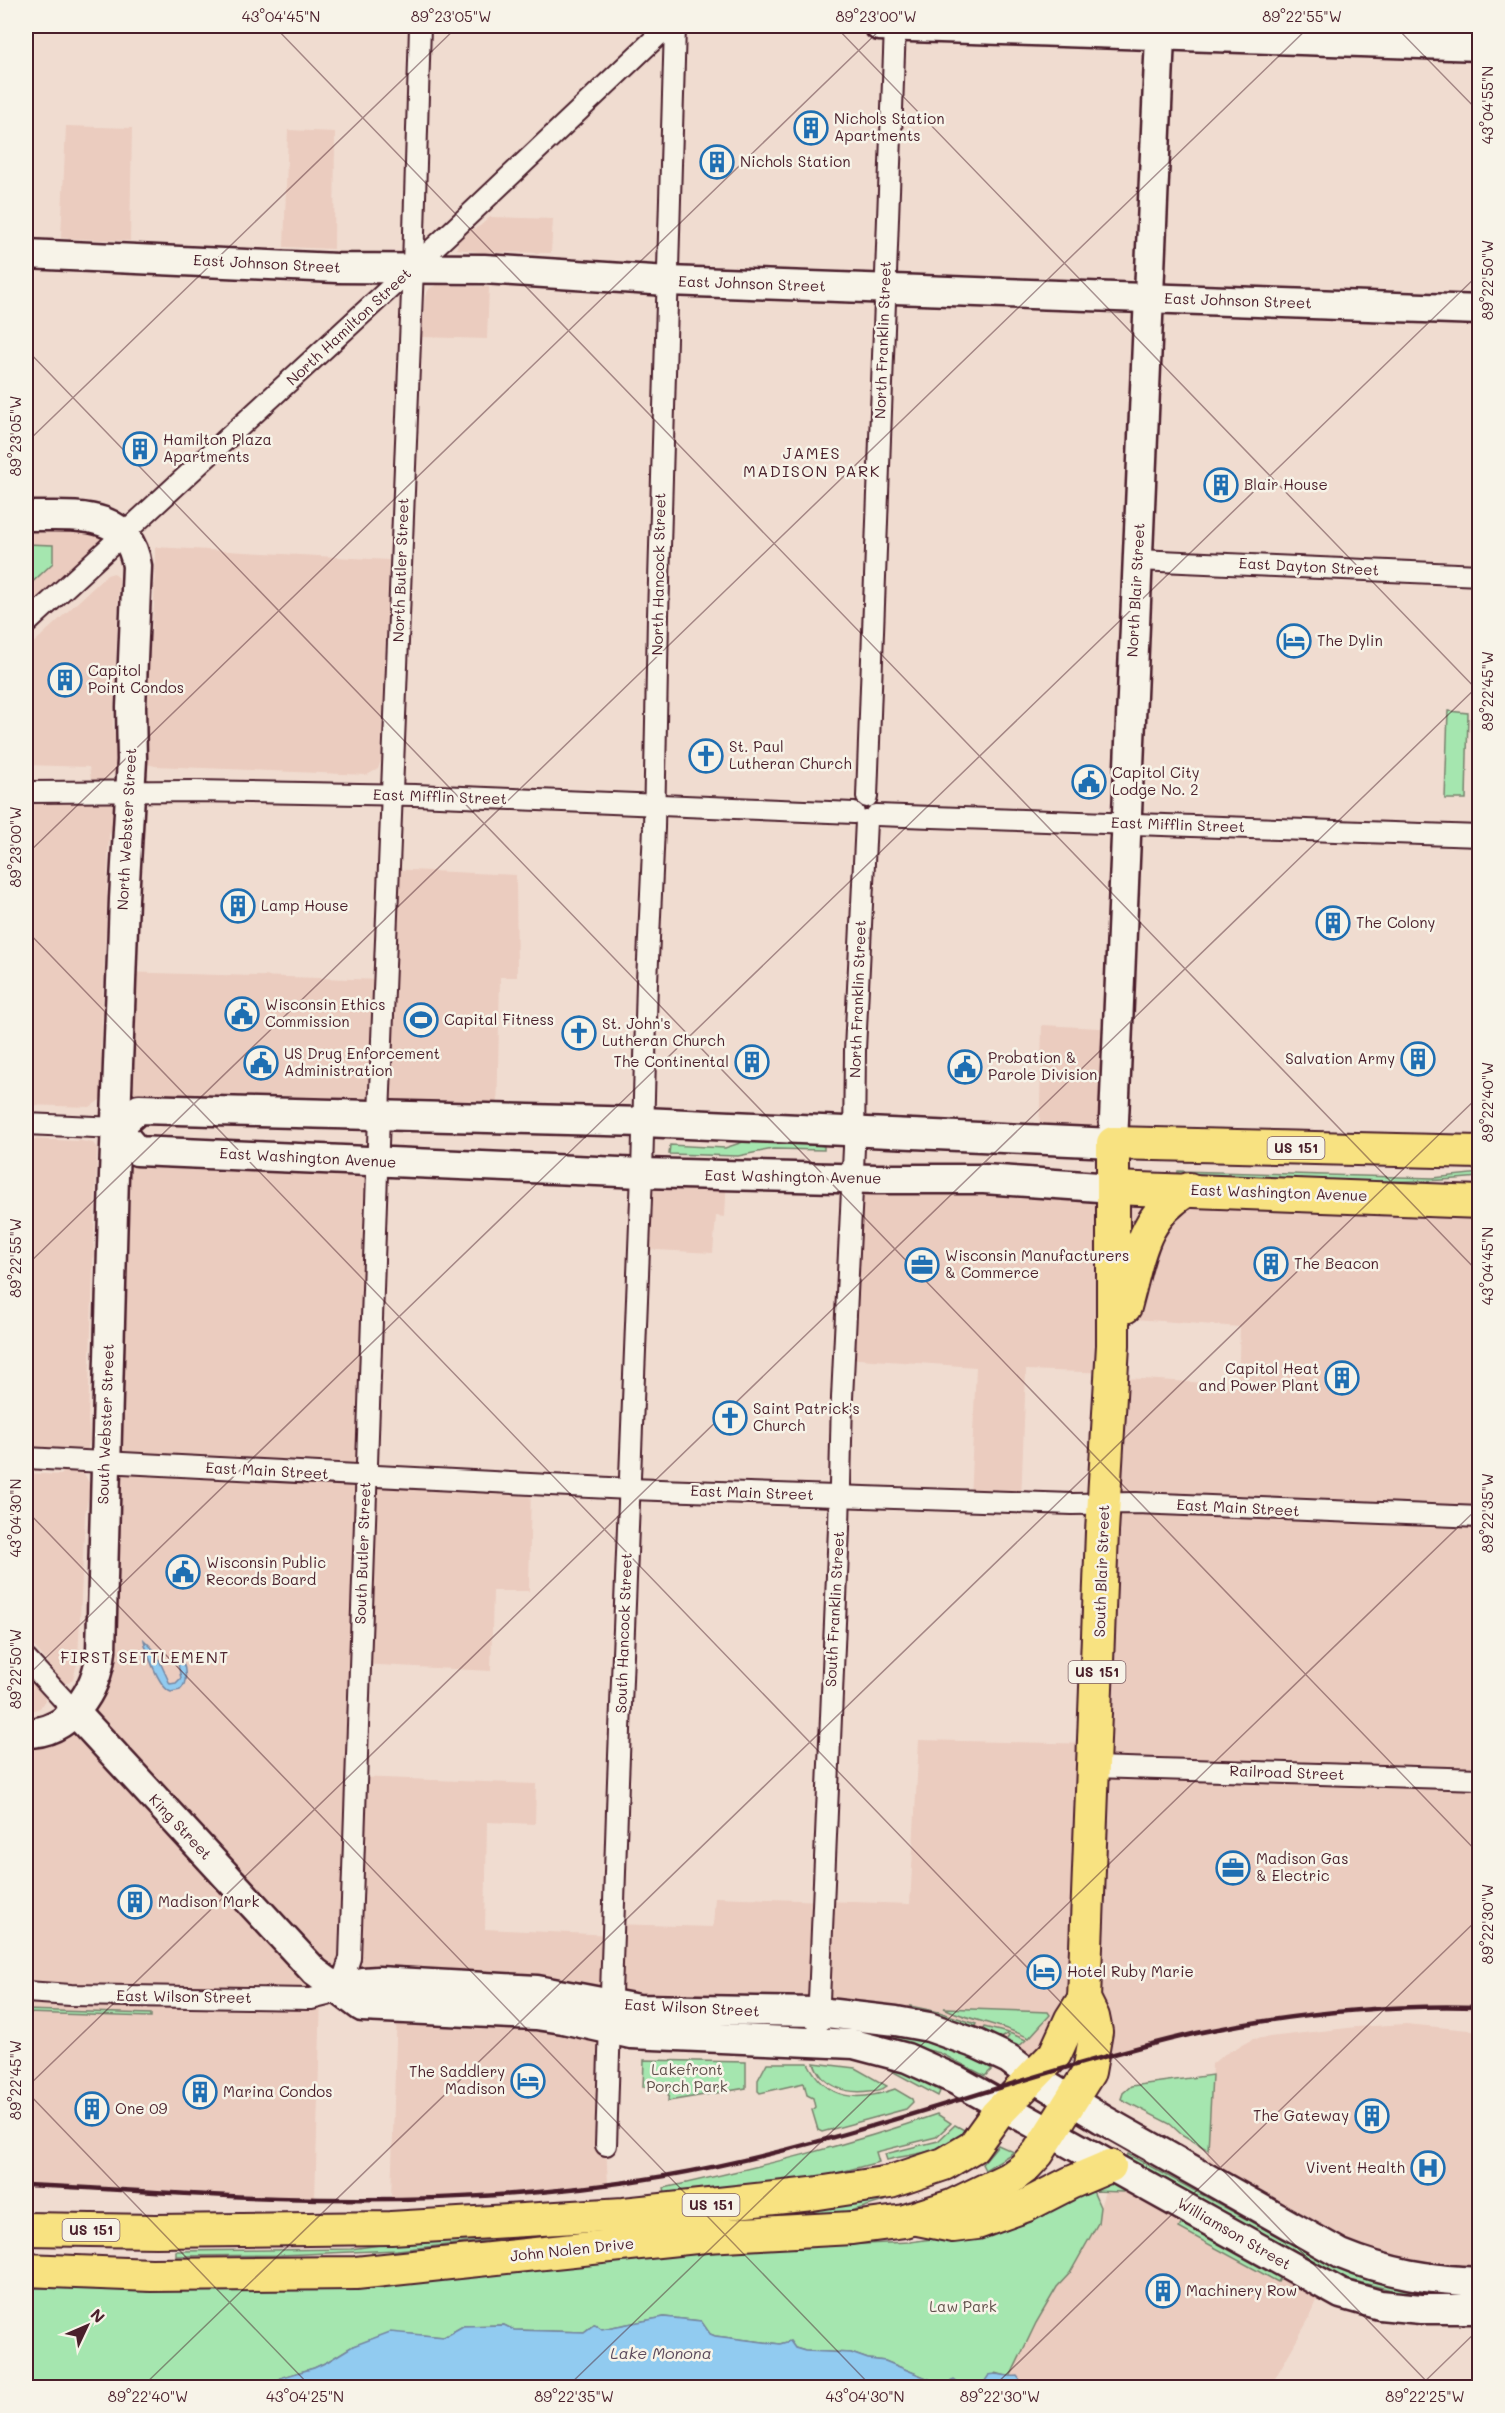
<svg xmlns="http://www.w3.org/2000/svg" width="1505" height="2413" font-family="Mali,sans-serif">
<style>
.built{fill:#ebccbf}
.green{fill:#a5e6af;stroke:#78826d;stroke-width:1.5}
.water{fill:#91cbf0;stroke:#7586a1;stroke-width:1.5}
.lines{fill:none;stroke-linecap:round;stroke-linejoin:round}
.street-casing{stroke:#4a1f2b;stroke-width:24}
.secondary-casing{stroke:#4a1f2b;stroke-width:33}
.primary-casing{stroke:#4a1f2b;stroke-width:36}
.street{stroke:#f7f3e8;stroke-width:20}
.secondary{stroke:#f7f3e8;stroke-width:28}
.primary{stroke:#f8e281;stroke-width:32}
.rail{stroke:#4a1f2b;stroke-width:4.5}
.ticks{fill:none;stroke:#4a1f2b;stroke-width:1.5;stroke-opacity:0.45}
.labels{text-anchor:middle;stroke-width:5;stroke-linejoin:round;paint-order:stroke}
.shield{fill:#f7f3e8;stroke:#7e5f64;stroke-width:1.5}
.shield-label{font-size:14px;font-weight:bold;fill:#4a1f2b}
.poi-label{font-size:15px;fill:#4a1f2b;stroke:#f7f3e8;text-anchor:start}
.street-label{font-size:15px;fill:#4a1f2b;stroke:#f7f3e8}
.park-label{font-size:15px;fill:#61514c;stroke:#f7f3e8}
.neighbourhood-label{font-size:16px;letter-spacing:1.5px;fill:#4a1f2b;stroke:#f7f3e8}
.water-label{font-size:16px;font-style:italic;fill:#5c4a5c;stroke:#f7f3e8}
.neatline{fill:none;stroke:#4a1f2b;stroke-width:2}
.ticks-label{font-size:15px;text-anchor:middle;fill:#4a1f2b}
</style>
<rect width="100%" height="100%" fill="#f0dcd0"/>
<filter id="ink" filterUnits="userSpaceOnUse"><feTurbulence type="fractalNoise" baseFrequency=".0167" numOctaves="2"/><feDisplacementMap in="SourceGraphic" scale="12" xChannelSelector="R" yChannelSelector="G"/><feConvolveMatrix kernelMatrix="1 2 1 2 8 2 1 2 1" color-interpolation-filters="sRGB"/></filter>
<g filter="url(#ink)">
<g class="built">
<path d="M66,126L132,128L130,241L61,238Z"/>
<path d="M288,130L335,132L334,249L284,247Z"/>
<path d="M490,217L553,219L551,253L481,252L457,249L458,240L464,233L480,226Z"/>
<path d="M437,285L489,287L487,339L422,337L425,296L430,288Z"/>
<path d="M26,516L123,534L26,624Z"/>
<path d="M155,547L389,560L381,761L378,769L367,775L155,766L147,764L149,655L154,606Z"/>
<path d="M114,573L119,579L113,727L117,741L115,772L105,780L98,781L91,779L89,767L26,765V650L107,575Z"/>
<path d="M26,796L110,800L113,803L117,812L116,823L109,835L101,1050L106,1066L104,1097L90,1107L26,1105Z"/>
<path d="M389,869L516,875L517,977H500L497,1118L140,1109L127,1141L378,1162L365,1476L531,1484L529,1591H493L491,1671L360,1664L357,1777L536,1784L535,1824L487,1822L485,1929L613,1935V1924L713,1927L715,1897L910,1904L919,1740L1095,1744L1111,1377L1238,1385L1240,1327L1122,1318L1111,1373L1026,1370L1021,1502L970,1500L976,1367L844,1358L851,1177L1479,1202V2007L1354,2009L1298,2015L1196,2033L1091,2061L1093,2017L1034,2078L929,2027L321,1997L315,2199L26,2185V1733L90,1694L121,972L384,980Z"/>
<path d="M1042,1025L1118,1029L1113,1143L1039,1140Z"/>
<path d="M26,1139L82,1141L93,1143L97,1148L88,1419L90,1440L88,1448L83,1452L26,1451Z"/>
<path d="M642,1173L727,1175L725,1217L716,1216L713,1253L638,1249Z"/>
<path d="M67,1467L83,1471L90,1485L85,1515L78,1660L73,1679L67,1683L61,1682L56,1677L47,1661L26,1638V1473L61,1475Z"/>
<path d="M26,1674L43,1694L45,1700L40,1708L26,1713Z"/>
<path d="M397,2009L610,2030L606,2145L608,2184L486,2196L391,2198Z"/>
<path d="M1406,2024L1479,2031V2282L1431,2279L1206,2178L1212,2064L1223,2055L1253,2039L1356,2027Z"/>
<path d="M1113,2167L1323,2286L1310,2317L1270,2387L1026,2388L1017,2377H1010L1036,2323L1057,2287L1070,2273L1096,2226L1098,2213Z"/>
</g>
<g class="green">
<path d="M26,544L53,545V563L26,588Z"/>
<path d="M1448,711L1468,713L1466,799H1445Z"/>
<path d="M743,1142L814,1144L824,1146V1150L773,1149L738,1156L669,1154L670,1145L725,1148Z"/>
<path d="M1178,1171L1433,1178L1480,1173L1479,1177C1379,1188 1278,1174 1177,1176Z"/>
<path d="M910,2006L939,2012L976,2024L974,2028L935,2014L911,2009Z"/>
<path d="M944,2008L1048,2012L1050,2015L1029,2038C1002,2024 970,2021 944,2008Z"/>
<path d="M26,2010L151,2014V2017L26,2013Z"/>
<path d="M984,2027L1012,2034L1026,2040L1017,2048L1005,2042L1009,2036L1007,2034L999,2039L982,2031Z"/>
<path d="M861,2029L921,2037L995,2066L985,2076L940,2053L861,2034Z"/>
<path d="M644,2060L746,2062V2088L668,2101L669,2088L643,2087Z"/>
<path d="M884,2060L940,2091L938,2096L875,2062Z"/>
<path d="M767,2063H808C827,2101 858,2102 895,2089L912,2099L913,2102L906,2109L822,2132L818,2130L812,2110L815,2107L813,2098L807,2095L804,2083L760,2093L758,2091V2080Z"/>
<path d="M814,2063L855,2068L887,2086C882,2090 876,2091 869,2091C847,2094 822,2087 814,2063Z"/>
<path d="M1212,2075L1208,2150L1181,2134L1170,2124L1121,2099L1123,2093L1131,2086Z"/>
<path d="M937,2114L951,2123L936,2137L876,2152L879,2162L791,2185L665,2194L664,2188C757,2167 847,2146 937,2114Z"/>
<path d="M955,2125L966,2131C949,2152 911,2154 887,2160L885,2154L938,2141Z"/>
<path d="M998,2145L1014,2152L985,2170L982,2164Z"/>
<path d="M1128,2154L1333,2267L1378,2281L1460,2294L1434,2296L1396,2291L1333,2276L1125,2160Z"/>
<path d="M1107,2182L1125,2188L1123,2192L1093,2191L1100,2207L1098,2223L1070,2273L1057,2287L1036,2323L1010,2377L996,2373L982,2385L976,2386L941,2384L885,2361L868,2359L851,2353L805,2351L795,2348L790,2341L780,2344L715,2336L710,2334L701,2321L664,2317L602,2329L594,2324L584,2332L514,2330L504,2325L463,2326L444,2337L407,2334L353,2346L327,2362L314,2368L283,2377L266,2387H230L224,2384L202,2385L201,2388H26V2288H164L682,2252L910,2242L939,2238Z"/>
<path d="M883,2195L884,2201L851,2211L831,2214L772,2218L771,2211Z"/>
<path d="M1183,2221L1281,2277L1278,2282L1179,2228Z"/>
<path d="M611,2228L397,2250L281,2255L176,2256V2251L351,2249L402,2242Z"/>
</g>
<g class="water">
<path d="M144,1640L155,1651L170,1684L176,1683L181,1678L178,1664L182,1660C186,1669 188,1683 180,1690L171,1692C159,1688 146,1651 144,1640Z"/>
<path d="M664,2317L701,2321L710,2334L715,2336L780,2344L790,2341L795,2348L805,2351L851,2353L868,2359L885,2361L941,2384H945L954,2380L961,2385L965,2383L968,2386L983,2384L989,2375C999,2372 1007,2378 1017,2376L1026,2387H266L283,2377L314,2368L327,2362L353,2346L390,2332L444,2337L463,2326L504,2325L514,2330L584,2332L595,2324L602,2329Z"/>
</g>
<g class="lines">
<defs>
<g id="street">
<path d="M1138,560L1480,575"/>
<path d="M26,624L452,231L668,26"/>
<path d="M26,792L196,791L415,795L854,813"/>
<path d="M867,797L895,26"/>
<path d="M876,815L1480,836"/>
<path d="M26,1124L117,1128"/>
<path d="M26,1458L629,1489L1072,1504L1136,1503L1480,1517"/>
<path d="M26,1659L74,1711"/>
<path d="M1094,1767L1480,1779"/>
<path d="M26,1992L71,1995L311,1999L327,1995L340,1989L350,1958L379,1115L413,267L420,26"/>
<path d="M818,2024L839,1528L842,1398L854,1148L855,1050L866,821"/>
<path d="M606,2145L618,1781L642,1173L647,982L654,828L658,616L675,26"/>
</g>
<g id="secondary">
<path d="M879,26L1480,46"/>
<path d="M26,254L337,268L484,269L668,281L1480,310"/>
<path d="M26,516C71,517 128,507 137,566L131,707L132,760L124,899L114,1175L101,1651C97,1691 70,1733 26,1733"/>
<path d="M117,1128L139,1109L643,1122L1113,1143L1160,36"/>
<path d="M117,1128L137,1151L642,1173L876,1179H984L1113,1188"/>
<path d="M74,1711L315,1972L362,2007L536,2015L563,2019L631,2034L854,2044L907,2058L956,2080L1341,2294L1380,2305L1421,2309H1480"/>
<path d="M340,1989L362,1982L378,1981L537,1990L638,2009L818,2012L896,2021L929,2027L977,2044L1009,2059L1034,2078L1102,2119L1341,2254C1387,2273 1430,2280 1480,2282"/>
</g>
<g id="primary">
<path d="M1113,1188L1480,1202"/>
<path d="M1125,1307C1139,1258 1140,1217 1189,1189"/>
<path d="M918,2219L953,2226L977,2223L1027,2205L1070,2183L1110,2166"/>
<path d="M26,2229L156,2231L391,2228L624,2214L812,2194L890,2182L944,2164L973,2147L996,2115L1055,2054L1071,2019L1084,1999"/>
<path d="M26,2270L151,2275L356,2273L706,2236L852,2228L905,2221L952,2206L1012,2177L1024,2168L1038,2153L1089,2072L1096,2032L1093,2017L1084,1999L1102,1532L1113,1345V1143L1480,1152"/>
</g>
</defs>
<use href="#street" class="street-casing"/>
<use href="#secondary" class="secondary-casing"/>
<use href="#primary" class="primary-casing"/>
<use href="#street" class="street"/>
<use href="#secondary" class="secondary"/>
<use href="#primary" class="primary"/>
<path class="rail" d="M26,2185C109,2188 193,2196 277,2198C406,2202 538,2198 665,2176C846,2145 1018,2074 1197,2033C1290,2014 1384,2004 1480,2007"/>
</g>
</g>
<path class="ticks" d="M274,26L1480,1274M835,26L1480,693M1395,26L1480,113M26,32L33,26M26,349L1480,1855M26,443L458,26M26,855L884,26M26,930L1433,2388M26,1266L1310,26M26,1510L873,2388M26,1677L1480,273M26,2088L1480,684M26,2091L312,2388M141,2388L1480,1095M566,2388L1480,1506M992,2388L1480,1917M1418,2388L1480,2328"/>
<defs>
<symbol id="building-ring" viewBox="-11 -11 22 22"><circle r="9.5" fill="#f7f3e8" stroke="#1f6fb2" stroke-width="1.5"/><path d="M-4-6H4V6H1V3H-1V6H-4ZM-2.5-4.3h1.7v1.8h-1.7ZM.8-4.3h1.7v1.8H.8ZM-2.5-1h1.7V.8h-1.7ZM.8-1h1.7V.8H.8Z" fill="#1f6fb2"/></symbol>
<symbol id="hotel-ring" viewBox="-11 -11 22 22"><circle r="9.5" fill="#f7f3e8" stroke="#1f6fb2" stroke-width="1.5"/><path d="M-6-4.5h1.5V1H6V5H4.5V3h-9V5H-6ZM-4 0a1.8 1.8 0 1 1 3.6 0ZM.5 0V-2.5h3Q6-2.5 6 0Z" fill="#1f6fb2"/></symbol>
<symbol id="church-ring" viewBox="-11 -11 22 22"><circle r="9.5" fill="#f7f3e8" stroke="#1f6fb2" stroke-width="1.5"/><path d="M-1.2-6h2.4v3.5h3.3v2.4h-3.3V6h-2.4V-.1h-3.3v-2.4h3.3Z" fill="#1f6fb2"/></symbol>
<symbol id="civic-ring" viewBox="-11 -11 22 22"><circle r="9.5" fill="#f7f3e8" stroke="#1f6fb2" stroke-width="1.5"/><path d="M-.6-6.5H3V-4.5H.6V-3L4-1V1h2V6H-6V1h2V-1L-.6-3ZM-1.2 2.5V6h2.4V2.5Z" fill="#1f6fb2"/></symbol>
<symbol id="stadium-ring" viewBox="-11 -11 22 22"><circle r="9.5" fill="#f7f3e8" stroke="#1f6fb2" stroke-width="1.5"/><path d="M0-5a6.5 5 0 1 0 0 10a6.5 5 0 1 0 0-10ZM-3.5-1.8h7v3.6h-7Z" fill="#1f6fb2"/></symbol>
<symbol id="office-ring" viewBox="-11 -11 22 22"><circle r="9.5" fill="#f7f3e8" stroke="#1f6fb2" stroke-width="1.5"/><path d="M-6-3h4V-5.5h4V-3h4V5H-6ZM-1-4.5V-3h2v-1.5ZM-6 0V1H6V0Z" fill="#1f6fb2"/></symbol>
<symbol id="hospital-ring" viewBox="-11 -11 22 22"><circle r="9.5" fill="#f7f3e8" stroke="#1f6fb2" stroke-width="1.5"/><path d="M-5-5h3v3.5h4V-5h3V5h-3V1.5h-4V5h-3Z" fill="#1f6fb2"/></symbol>
</defs>
<g fill-rule="evenodd">
<use href="#building-ring" x="792" y="109" width="38" height="38"/>
<use href="#building-ring" x="698" y="143" width="38" height="38"/>
<use href="#building-ring" x="121" y="430" width="38" height="38"/>
<use href="#building-ring" x="1202" y="466" width="38" height="38"/>
<use href="#hotel-ring" x="1275" y="622" width="38" height="38"/>
<use href="#building-ring" x="46" y="661" width="38" height="38"/>
<use href="#church-ring" x="687" y="737" width="38" height="38"/>
<use href="#civic-ring" x="1070" y="763" width="38" height="38"/>
<use href="#building-ring" x="219" y="887" width="38" height="38"/>
<use href="#building-ring" x="1314" y="904" width="38" height="38"/>
<use href="#civic-ring" x="223" y="995" width="38" height="38"/>
<use href="#stadium-ring" x="402" y="1001" width="38" height="38"/>
<use href="#church-ring" x="560" y="1014" width="38" height="38"/>
<use href="#building-ring" x="1399" y="1040" width="38" height="38"/>
<use href="#building-ring" x="733" y="1043" width="38" height="38"/>
<use href="#civic-ring" x="242" y="1044" width="38" height="38"/>
<use href="#civic-ring" x="946" y="1048" width="38" height="38"/>
<use href="#building-ring" x="1252" y="1245" width="38" height="38"/>
<use href="#office-ring" x="903" y="1246" width="38" height="38"/>
<use href="#building-ring" x="1323" y="1359" width="38" height="38"/>
<use href="#church-ring" x="711" y="1399" width="38" height="38"/>
<use href="#civic-ring" x="164" y="1553" width="38" height="38"/>
<use href="#office-ring" x="1214" y="1849" width="38" height="38"/>
<use href="#building-ring" x="116" y="1883" width="38" height="38"/>
<use href="#hotel-ring" x="1025" y="1953" width="38" height="38"/>
<use href="#hotel-ring" x="509" y="2062" width="38" height="38"/>
<use href="#building-ring" x="181" y="2073" width="38" height="38"/>
<use href="#building-ring" x="73" y="2090" width="38" height="38"/>
<use href="#building-ring" x="1353" y="2097" width="38" height="38"/>
<use href="#hospital-ring" x="1409" y="2149" width="38" height="38"/>
<use href="#building-ring" x="1144" y="2272" width="38" height="38"/>
</g>
<g class="labels">
<g class="shield">
<rect x="1267.5" y="1137" width="57" height="22" rx="4.5"/>
<rect x="1068.5" y="1661" width="57" height="22" rx="4.5"/>
<rect x="682.5" y="2194" width="57" height="22" rx="4.5"/>
<rect x="62.5" y="2219" width="57" height="22" rx="4.5"/>
</g>
<g class="shield-label">
<text x="1296" y="1153">US 151</text>
<text x="1097" y="1677">US 151</text>
<text x="711" y="2210">US 151</text>
<text x="91" y="2235">US 151</text>
</g>
<g class="poi-label">
<text x="834" y="124">Nichols Station<tspan x="834" dy="17">Apartments</tspan></text>
<text x="740" y="167">Nichols Station</text>
<text x="163" y="445">Hamilton Plaza<tspan x="163" dy="17">Apartments</tspan></text>
<text x="1244" y="490">Blair House</text>
<text x="1317" y="646">The Dylin</text>
<text x="88" y="676">Capitol<tspan x="88" dy="17">Point Condos</tspan></text>
<text x="729" y="752">St. Paul<tspan x="729" dy="17">Lutheran Church</tspan></text>
<text x="1112" y="778">Capitol City<tspan x="1112" dy="17">Lodge No. 2</tspan></text>
<text x="261" y="911">Lamp House</text>
<text x="1356" y="928">The Colony</text>
<text x="265" y="1010">Wisconsin Ethics<tspan x="265" dy="17">Commission</tspan></text>
<text x="444" y="1025">Capital Fitness</text>
<text x="602" y="1029">St. John's<tspan x="602" dy="17">Lutheran Church</tspan></text>
<text x="284" y="1059">US Drug Enforcement<tspan x="284" dy="17">Administration</tspan></text>
<text x="988" y="1063">Probation &amp;<tspan x="988" dy="17">Parole Division</tspan></text>
<text x="1395" y="1064" text-anchor="end">Salvation Army</text>
<text x="729" y="1067" text-anchor="end">The Continental</text>
<text x="945" y="1261">Wisconsin Manufacturers<tspan x="945" dy="17">&amp; Commerce</tspan></text>
<text x="1294" y="1269">The Beacon</text>
<text x="1319" y="1374" text-anchor="end">Capitol Heat<tspan x="1319" dy="17">and Power Plant</tspan></text>
<text x="753" y="1414">Saint Patrick's<tspan x="753" dy="17">Church</tspan></text>
<text x="206" y="1568">Wisconsin Public<tspan x="206" dy="17">Records Board</tspan></text>
<text x="1256" y="1864">Madison Gas<tspan x="1256" dy="17">&amp; Electric</tspan></text>
<text x="158" y="1907">Madison Mark</text>
<text x="1067" y="1977">Hotel Ruby Marie</text>
<text x="505" y="2077" text-anchor="end">The Saddlery<tspan x="505" dy="17">Madison</tspan></text>
<text x="223" y="2097">Marina Condos</text>
<text x="115" y="2114">One 09</text>
<text x="1349" y="2121" text-anchor="end">The Gateway</text>
<text x="1405" y="2173" text-anchor="end">Vivent Health</text>
<text x="1186" y="2296">Machinery Row</text>
</g>
<g class="street-label">
<text transform="translate(267 264) rotate(3)" y="5">East Johnson Street</text>
<text transform="translate(752 284) rotate(2)" y="5">East Johnson Street</text>
<text transform="translate(1238 301) rotate(2)" y="5">East Johnson Street</text>
<text transform="translate(349 327) rotate(-43)" y="5">North Hamilton Street</text>
<text transform="translate(883 340) rotate(-88)" y="5">North Franklin Street</text>
<text transform="translate(1309 567) rotate(3)" y="5">East Dayton Street</text>
<text transform="translate(401 570) rotate(-88)" y="5">North Butler Street</text>
<text transform="translate(659 574) rotate(-89)" y="5">North Hancock Street</text>
<text transform="translate(1136 590) rotate(-87)" y="5">North Blair Street</text>
<text transform="translate(440 797) rotate(2)" y="5">East Mifflin Street</text>
<text transform="translate(1178 825) rotate(2)" y="5">East Mifflin Street</text>
<text transform="translate(127 829) rotate(-87)" y="5">North Webster Street</text>
<text transform="translate(858 999) rotate(-88)" y="5">North Franklin Street</text>
<text transform="translate(308 1158) rotate(3)" y="5">East Washington Avenue</text>
<text transform="translate(793 1177) rotate(1)" y="5">East Washington Avenue</text>
<text transform="translate(1279 1193) rotate(2)" y="5">East Washington Avenue</text>
<text transform="translate(106 1424) rotate(-88)" y="5">South Webster Street</text>
<text transform="translate(267 1471) rotate(3)" y="5">East Main Street</text>
<text transform="translate(752 1493) rotate(2)" y="5">East Main Street</text>
<text transform="translate(1238 1508) rotate(3)" y="5">East Main Street</text>
<text transform="translate(363 1553) rotate(-88)" y="5">South Butler Street</text>
<text transform="translate(1102 1571) rotate(-88)" y="5">South Blair Street</text>
<text transform="translate(835 1609) rotate(-87)" y="5">South Franklin Street</text>
<text transform="translate(624 1633) rotate(-88)" y="5">South Hancock Street</text>
<text transform="translate(1287 1773) rotate(2)" y="5">Railroad Street</text>
<text transform="translate(180 1827) rotate(47)" y="5">King Street</text>
<text transform="translate(184 1997) rotate(1)" y="5">East Wilson Street</text>
<text transform="translate(692 2008) rotate(3)" y="5">East Wilson Street</text>
<text transform="translate(1234 2234) rotate(30)" y="5">Williamson Street</text>
<text transform="translate(572 2250) rotate(-6)" y="5">John Nolen Drive</text>
</g>
<g class="park-label">
<text x="687" y="2075">Lakefront<tspan x="687" dy="17">Porch Park</tspan></text>
<text x="963" y="2312">Law Park</text>
</g>
<g class="neighbourhood-label">
<text x="812" y="459">JAMES<tspan x="812" dy="18">MADISON PARK</tspan></text>
<text x="145" y="1663">FIRST SETTLEMENT</text>
</g>
<g class="water-label">
<text x="661" y="2359">Lake Monona</text>
</g>
</g>
<rect width="1505" height="2413" fill="none" stroke="#f7f3e8" stroke-width="66"/>
<g transform="translate(87 2326) rotate(46)" stroke="#f7f3e8" stroke-width="4.5" paint-order="stroke">
<path d="M0-4.5L10 22L0 15L-10 22Z" fill="#4a1f2b"/>
<text y="-9" font-size="16" font-weight="bold" text-anchor="middle" fill="#4a1f2b">N</text>
</g>
<rect x="33" y="33" width="1439" height="2347" class="neatline"/>
<g class="ticks-label">
<text x="281" y="22">43°04'45"N</text>
<text x="451" y="22">89°23'05"W</text>
<text x="876" y="22">89°23'00"W</text>
<text x="1302" y="22">89°22'55"W</text>
<text transform="translate(1488 105) rotate(-90)" y="5">43°04'55"N</text>
<text transform="translate(1488 280) rotate(-90)" y="5">89°22'50"W</text>
<text transform="translate(16 436) rotate(-90)" y="5">89°23'05"W</text>
<text transform="translate(1488 691) rotate(-90)" y="5">89°22'45"W</text>
<text transform="translate(16 847) rotate(-90)" y="5">89°23'00"W</text>
<text transform="translate(1488 1102) rotate(-90)" y="5">89°22'40"W</text>
<text transform="translate(16 1258) rotate(-90)" y="5">89°22'55"W</text>
<text transform="translate(1488 1266) rotate(-90)" y="5">43°04'45"N</text>
<text transform="translate(1488 1513) rotate(-90)" y="5">89°22'35"W</text>
<text transform="translate(16 1518) rotate(-90)" y="5">43°04'30"N</text>
<text transform="translate(16 1669) rotate(-90)" y="5">89°22'50"W</text>
<text transform="translate(1488 1924) rotate(-90)" y="5">89°22'30"W</text>
<text transform="translate(16 2080) rotate(-90)" y="5">89°22'45"W</text>
<text x="148" y="2402">89°22'40"W</text>
<text x="305" y="2402">43°04'25"N</text>
<text x="574" y="2402">89°22'35"W</text>
<text x="865" y="2402">43°04'30"N</text>
<text x="1000" y="2402">89°22'30"W</text>
<text x="1425" y="2402">89°22'25"W</text>
</g>
</svg>
